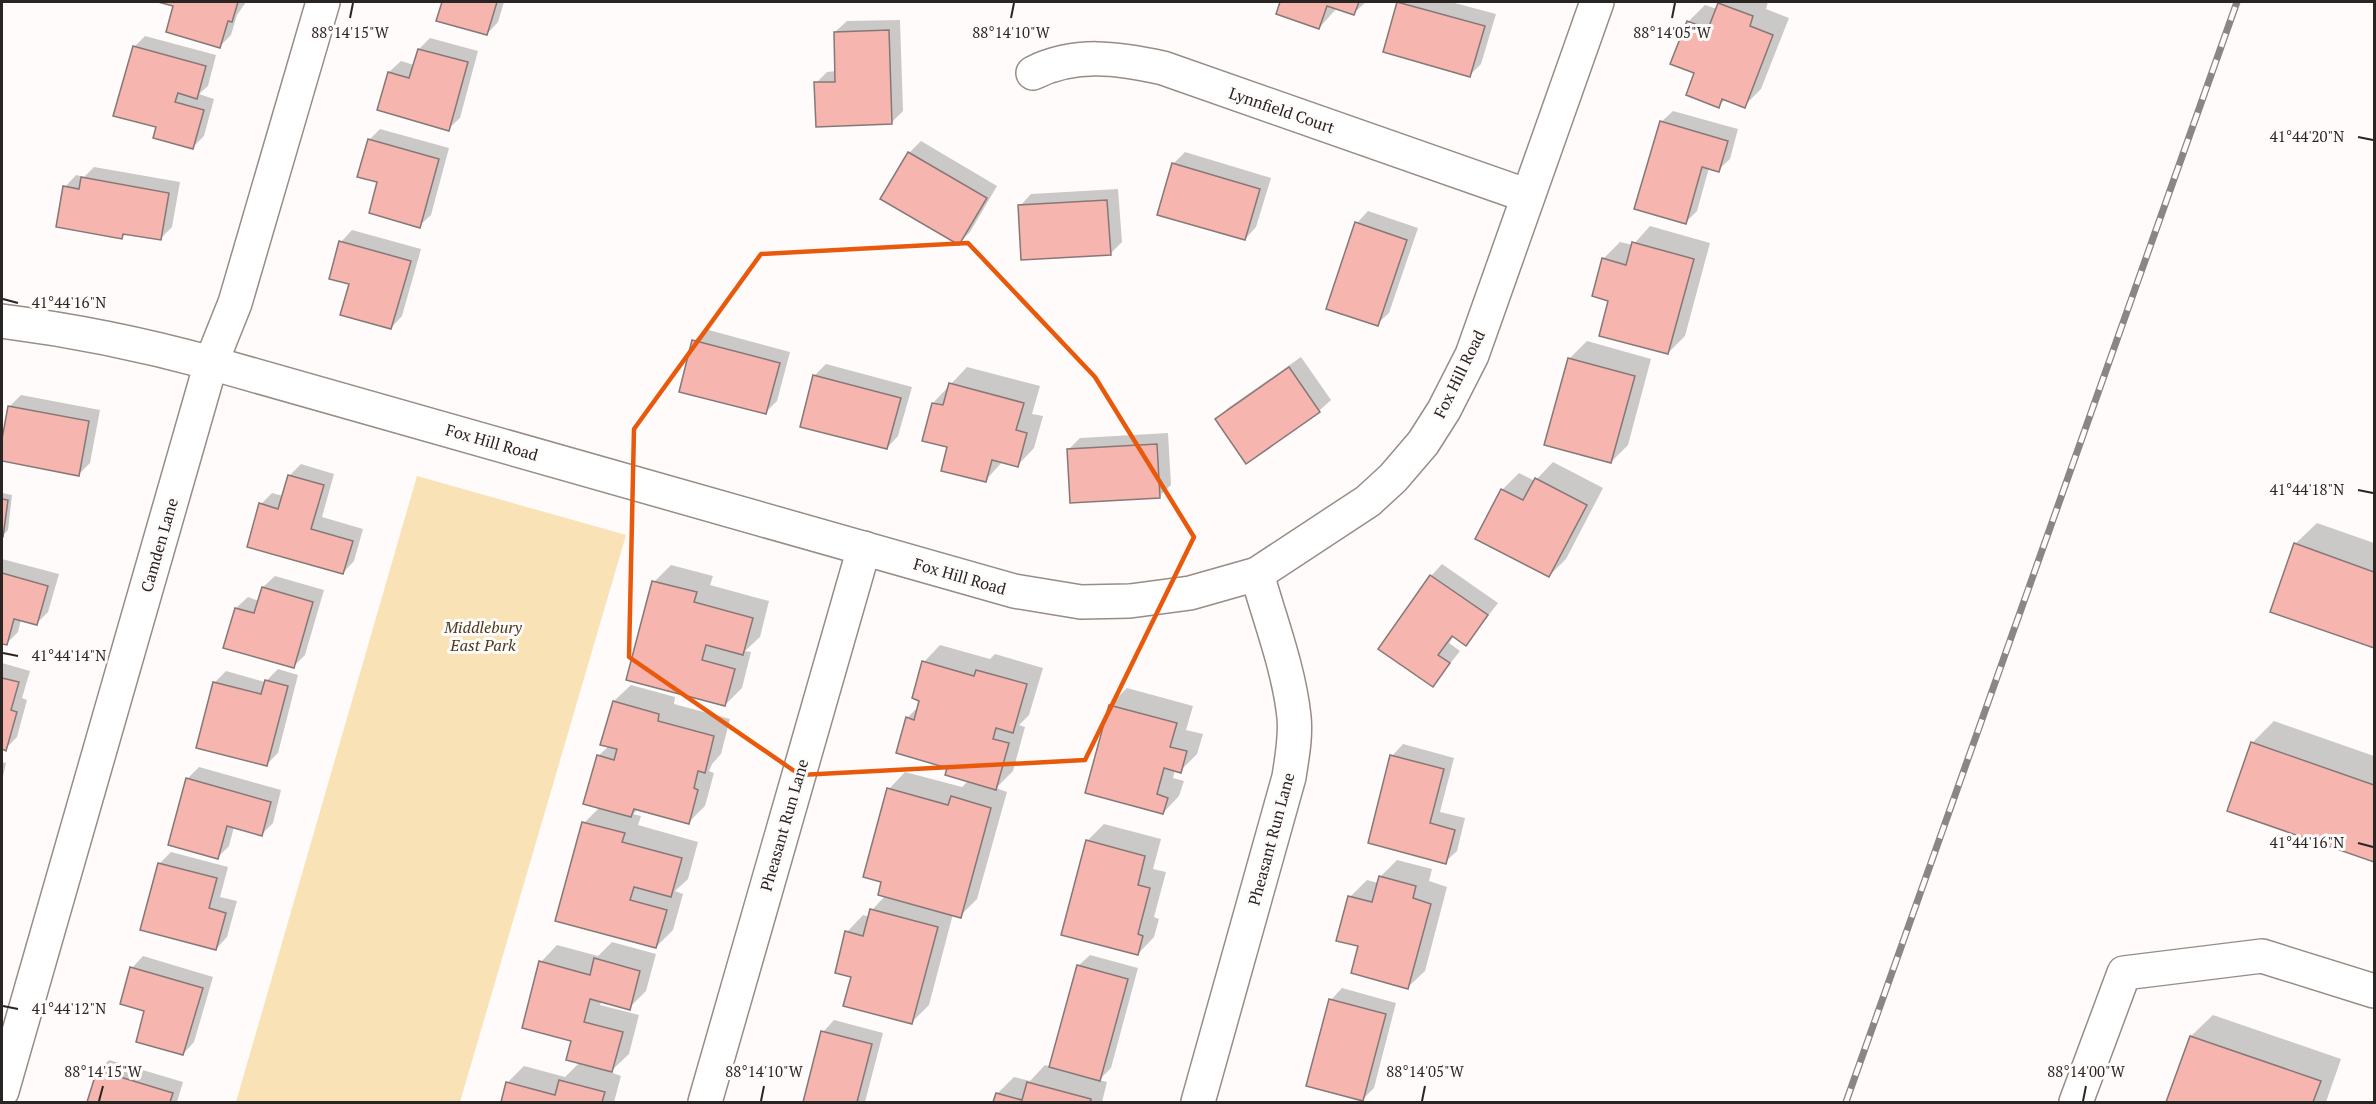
<svg xmlns="http://www.w3.org/2000/svg" width="2376" height="1104" font-family="'PT Serif',serif">
<style>
.green{fill:#f8e2b6}
.shadow{fill:#0003}
.building{fill:#f7b5af;stroke:#857876;stroke-width:1.5}
.lines{fill:none;stroke-linecap:round;stroke-linejoin:round}
.minor-casing{stroke:#988c87;stroke-width:36}
.minor{stroke:#fff;stroke-width:33}
.rail-casing{stroke:#898684;stroke-width:7}
.rail{stroke:#fefbfa;stroke-width:4.5;stroke-dasharray:14;stroke-linecap:butt}
.marked{fill:none;stroke:#e8590c;stroke-width:4.5;stroke-linejoin:round}
.ticks{fill:none;stroke:#292522;stroke-width:2}
.labels{text-anchor:middle;stroke-width:6;stroke-linejoin:round;paint-order:stroke}
.street-label{font-size:16px;fill:#292522;stroke:#fefbfa}
.park-label{font-size:16px;font-style:italic;fill:#493a1b;stroke:#fefbfa}
.ticks-label{font-size:15px;text-anchor:middle;fill:#292522;stroke:#fefbfa;stroke-width:6;stroke-linejoin:round;paint-order:stroke}
</style>
<rect width="100%" height="100%" fill="#fefbfa"/>
<path class="green" d="M417,476L626,535L460,1102H236Z"/>
<g class="shadow">
<path d="M164,2H246L237,15L231,35L220,46L175,5Z"/>
<path d="M444,2H504L498,22L487,34L438,20Z"/>
<path d="M1282,2H1366L1354,13L1337,8L1319,28L1278,13Z"/>
<path d="M1399,2H1451L1496,14L1481,64L1469,76L1385,51Z"/>
<path d="M1721,2H1768L1766,9L1789,18L1761,89L1744,106L1726,99L1718,106L1688,22L1705,5L1717,9Z"/>
<path d="M900,20L903,111L891,123L816,83L827,72L836,71L835,32L847,21Z"/>
<path d="M145,36L216,55L208,86L199,94L214,99L204,136L192,148L158,126L134,47Z"/>
<path d="M430,38L478,51L460,118L448,129L389,72L401,61L414,65L419,49Z"/>
<path d="M1673,111L1738,129L1730,159L1718,170L1709,168L1697,211L1685,223L1661,122Z"/>
<path d="M380,129L449,148L431,215L419,226L379,181L369,140Z"/>
<path d="M921,141L997,186L970,232L959,243L883,198L909,153Z"/>
<path d="M1185,152L1271,178L1256,227L1245,239L1173,164Z"/>
<path d="M94,167L180,182L172,227L160,239L127,233L122,237L65,187L76,175L84,177Z"/>
<path d="M1118,189L1122,242L1110,254L1020,206L1031,194Z"/>
<path d="M1368,211L1418,228L1389,313L1377,324L1357,223Z"/>
<path d="M1650,226L1710,243L1685,336L1668,353L1610,300L1603,259L1620,242L1633,245Z"/>
<path d="M352,230L421,249L402,316L391,328L351,283L341,242Z"/>
<path d="M705,329L790,352L777,401L765,413L694,341Z"/>
<path d="M1587,341L1651,359L1628,445L1611,462L1546,444L1570,358Z"/>
<path d="M1301,357L1331,400L1319,411L1217,419L1228,408Z"/>
<path d="M826,364L912,387L898,436L887,448L814,376Z"/>
<path d="M967,367L1040,386L1032,414L1043,416L1034,448L1018,465L1003,461L985,481L949,446L933,403Z"/>
<path d="M21,395L100,410L90,463L79,474L2,460L9,407Z"/>
<path d="M1168,433L1171,485L1159,496L1068,450L1080,438Z"/>
<path d="M1553,462L1603,488L1566,559L1549,576L1502,490L1519,473L1535,481Z"/>
<path d="M301,464L334,474L322,517L363,529L354,561L343,573L261,504L272,493L283,496L289,476Z"/>
<path d="M2,493L12,495L8,530L3,535Z"/>
<path d="M2317,523L2374,543V647L2272,611L2295,544Z"/>
<path d="M2,559L59,574L48,612L37,623L21,619L18,632L6,644L2,642Z"/>
<path d="M1442,564L1498,603L1466,644L1454,636L1449,643L1460,651L1433,685L1431,576Z"/>
<path d="M671,565L713,576L710,585L769,601L760,637L745,651L751,652L742,688L725,705L654,582Z"/>
<path d="M275,576L324,590L305,655L294,666L236,608L248,597L259,601L263,587Z"/>
<path d="M940,645L990,659L995,654L1043,668L1029,715L1019,725L1025,727L1013,771L996,788L1007,792L977,899L960,916L953,914L929,1005L912,1022L852,976L847,932L863,915L870,917L872,910L886,895L883,880L889,789L905,772L962,787L969,780L949,767L907,718L919,706L924,662Z"/>
<path d="M2,663L30,671L22,698L27,700L17,737L5,749L2,748Z"/>
<path d="M278,669L298,675L278,753L266,765L214,683L226,671L265,682Z"/>
<path d="M631,685L675,697L674,704L730,719L721,754L712,764L709,771L714,773L705,806L688,823L639,808L633,814L641,816L638,825L698,842L688,879L675,891L683,894L673,930L656,947L584,823L600,807L598,756L609,746L614,701Z"/>
<path d="M1127,688L1193,706L1186,730L1203,734L1197,754L1180,771L1175,770L1173,778L1184,781L1179,796L1163,813L1110,705Z"/>
<path d="M2274,721L2374,756V860L2229,810L2252,743Z"/>
<path d="M1403,744L1454,758L1440,812L1465,818L1457,851L1445,862L1392,756Z"/>
<path d="M2,762L6,763L2,781Z"/>
<path d="M199,767L281,790L273,823L261,835L234,827L229,846L218,857L187,779Z"/>
<path d="M1104,824L1161,839L1153,869L1166,872L1154,917L1159,919L1154,937L1138,954L1087,841Z"/>
<path d="M171,852L228,867L220,897L237,901L227,937L216,949L160,863Z"/>
<path d="M1397,860L1432,869L1429,881L1447,887L1425,971L1408,987L1360,945L1350,897L1367,880L1378,883L1380,877Z"/>
<path d="M612,942L656,954L646,991L629,1008L601,1001L600,1005L639,1015L629,1054L610,1072L621,1076L614,1102H502L507,1083L524,1066L565,1077L580,1062L573,1040L541,962L557,945L598,956Z"/>
<path d="M1090,955L1138,968L1111,1068L1099,1080L1107,1082L1102,1102H995L997,1094L1014,1077L1030,1081L1045,1065L1051,1067L1078,966Z"/>
<path d="M143,956L213,977L194,1042L183,1054L132,968Z"/>
<path d="M1342,988L1396,1003L1374,1088L1362,1100L1331,1000Z"/>
<path d="M2213,1015L2341,1059L2326,1102H2168L2191,1036Z"/>
<path d="M834,1020L883,1033L865,1102H804L823,1032Z"/>
<path d="M109,1060L183,1082L177,1102H88L98,1071Z"/>
</g>
<g class="building">
<path d="M158,2H238L232,22L228,21L220,48L166,32L173,6Z"/>
<path d="M442,2H497L487,35L436,21Z"/>
<path d="M1280,2H1359L1354,15L1327,6L1319,29L1276,14Z"/>
<path d="M1397,2L1485,26L1470,77L1383,52Z"/>
<path d="M1718,3L1753,16L1750,26L1773,35L1745,108L1722,99L1719,108L1686,95L1694,73L1670,64L1687,21L1708,29Z"/>
<path d="M889,30L892,124L816,127L814,82H835L834,32Z"/>
<path d="M133,46L206,66L197,99L178,93L175,102L204,110L193,149L153,138L156,127L113,116Z"/>
<path d="M418,49L468,62L449,131L377,110L388,72L409,78Z"/>
<path d="M1660,121L1728,141L1719,172L1702,167L1686,224L1634,209Z"/>
<path d="M368,139L439,159L420,228L369,213L377,182L357,177Z"/>
<path d="M908,152L987,198L959,245L880,199Z"/>
<path d="M1172,163L1260,189L1245,240L1157,215Z"/>
<path d="M81,177L169,193L161,240L123,234L122,239L56,227L63,186L79,189Z"/>
<path d="M1107,200L1111,255L1021,260L1018,205Z"/>
<path d="M1355,222L1407,240L1378,326L1326,309Z"/>
<path d="M339,241L411,261L391,329L340,315L349,284L329,279Z"/>
<path d="M1632,242L1694,259L1668,354L1599,336L1608,301L1592,296L1602,258L1626,265Z"/>
<path d="M692,340L780,363L766,414L679,392Z"/>
<path d="M1568,358L1635,376L1611,463L1544,445Z"/>
<path d="M1289,367L1320,412L1246,464L1215,419Z"/>
<path d="M813,375L901,398L887,449L800,427Z"/>
<path d="M949,383L1024,403L1016,430L1027,433L1018,467L992,460L986,482L941,471L947,447L922,441L932,403L943,405Z"/>
<path d="M8,406L89,421L79,476L2,461V439Z"/>
<path d="M1157,444L1160,498L1070,503L1067,449Z"/>
<path d="M288,475L324,485L311,529L353,541L343,574L247,547L259,503L278,509Z"/>
<path d="M1535,478L1587,505L1549,577L1475,539L1501,489L1523,500Z"/>
<path d="M2,499L8,500L3,537H2Z"/>
<path d="M2294,543L2374,572V648L2270,612Z"/>
<path d="M2,573L48,586L37,625L14,619L7,645L2,644Z"/>
<path d="M1430,575L1488,615L1466,646L1452,636L1438,655L1450,663L1433,687L1378,649Z"/>
<path d="M652,581L697,592L694,602L753,618L743,655L706,645L702,660L735,669L725,706L626,680Z"/>
<path d="M262,587L313,602L294,668L223,648L235,608L254,613Z"/>
<path d="M922,661L974,676L976,670L1027,684L1013,733L996,728L993,739L1009,743L996,790L945,775L947,768L896,753L906,717L914,720L919,701L912,698Z"/>
<path d="M2,678L19,682L11,710L17,712L6,751L2,749Z"/>
<path d="M265,680L288,686L267,766L196,748L213,682L261,694Z"/>
<path d="M613,701L659,714L658,721L714,736L705,773L698,771L694,788L698,790L689,824L634,809L631,817L583,804L597,755L614,760L617,749L600,745Z"/>
<path d="M1109,705L1177,723L1170,747L1187,751L1181,773L1164,768L1157,794L1168,798L1163,814L1085,793Z"/>
<path d="M2251,742L2374,785V862L2227,811Z"/>
<path d="M1390,755L1444,769L1430,823L1455,830L1446,864L1368,843Z"/>
<path d="M186,778L271,802L262,836L227,826L218,859L168,845Z"/>
<path d="M887,788L948,805L951,796L991,808L961,918L878,895L881,882L863,877Z"/>
<path d="M582,822L625,833L622,842L682,858L671,897L634,887L630,900L667,910L656,948L555,921Z"/>
<path d="M1086,840L1145,856L1138,885L1150,888L1138,934L1143,936L1138,955L1061,935Z"/>
<path d="M158,863L217,878L209,908L226,913L216,950L140,930Z"/>
<path d="M1379,876L1416,886L1413,898L1431,904L1408,989L1351,973L1358,946L1336,941L1348,896L1372,902Z"/>
<path d="M870,909L938,927L912,1024L843,1006L851,977L835,973L845,931L863,936Z"/>
<path d="M594,958L640,971L630,1010L590,999L584,1022L623,1032L612,1072L566,1060L571,1041L522,1028L539,961L590,975Z"/>
<path d="M1077,965L1128,979L1100,1081L1049,1067Z"/>
<path d="M130,967L203,988L183,1055L136,1042L144,1011L120,1004Z"/>
<path d="M1329,999L1386,1014L1363,1101L1306,1086Z"/>
<path d="M821,1031L872,1044L857,1102H803Z"/>
<path d="M2190,1036L2321,1081L2313,1102H2166Z"/>
<path d="M97,1070L173,1093L170,1102H87Z"/>
<path d="M559,1080L605,1092L602,1102H501L506,1082L555,1095Z"/>
<path d="M1027,1082L1091,1099L1090,1102H993L996,1093L1022,1100Z"/>
</g>
<g class="lines">
<defs>
<g id="minor">
<path d="M1033,73C1075,52 1118,58 1163,68L1528,196"/>
<path d="M2,321C73,330 142,344 211,363L1014,591L1081,602L1130,601L1190,593L1257,574L1368,501L1393,478L1423,443L1444,410L1472,355L1597,2"/>
<path d="M2,1091L211,363L235,303L323,2"/>
<path d="M705,1102L864,548"/>
<path d="M1198,1102L1289,777C1292,757 1296,737 1294,717C1289,669 1270,620 1257,574"/>
<path d="M2076,1102L2124,973L2262,956L2374,991"/>
</g>
</defs>
<use href="#minor" class="minor-casing"/>
<use href="#minor" class="minor"/>
<defs>
<path id="rail" d="M1846,1102L2237,2"/>
</defs>
<use href="#rail" class="rail-casing"/>
<use href="#rail" class="rail"/>
</g>
<path class="marked" d="M968,243L1095,377L1194,537L1085,760L800,775L629,657L634,429L761,254Z"/>
<path class="ticks" d="M350,18L353,3M1011,18L1014,3M1672,18L1675,3M2358,137L2373,140M3,299L18,303M2358,490L2373,493M3,653L18,656M2358,843L2373,847M3,1006L18,1009M99,1101L103,1086M761,1101L764,1086M1422,1101L1425,1086M2083,1101L2086,1086"/>
<g class="labels">
<g class="street-label">
<text transform="translate(1282 110) rotate(19)" y="6">Lynnfield Court</text>
<text transform="translate(1459 374) rotate(-64)" y="6">Fox Hill Road</text>
<text transform="translate(492 442) rotate(16)" y="6">Fox Hill Road</text>
<text transform="translate(159 545) rotate(-74)" y="6">Camden Lane</text>
<text transform="translate(960 576) rotate(16)" y="6">Fox Hill Road</text>
<text transform="translate(784 825) rotate(-74)" y="6">Pheasant Run Lane</text>
<text transform="translate(1271 839) rotate(-75)" y="6">Pheasant Run Lane</text>
</g>
<g class="park-label">
<text x="483" y="633">Middlebury<tspan x="483" dy="18">East Park</tspan></text>
</g>
</g>
<g class="ticks-label">
<text x="350" y="38">88°14'15"W</text>
<text x="1011" y="38">88°14'10"W</text>
<text x="1672" y="38">88°14'05"W</text>
<text x="2307" y="142">41°44'20"N</text>
<text x="69" y="308">41°44'16"N</text>
<text x="2307" y="495">41°44'18"N</text>
<text x="69" y="661">41°44'14"N</text>
<text x="2307" y="848">41°44'16"N</text>
<text x="69" y="1014">41°44'12"N</text>
<text x="103" y="1077">88°14'15"W</text>
<text x="764" y="1077">88°14'10"W</text>
<text x="1425" y="1077">88°14'05"W</text>
<text x="2086" y="1077">88°14'00"W</text>
</g>
<rect width="2376" height="1104" fill="none" stroke="#292522" stroke-width="6"/>
</svg>
